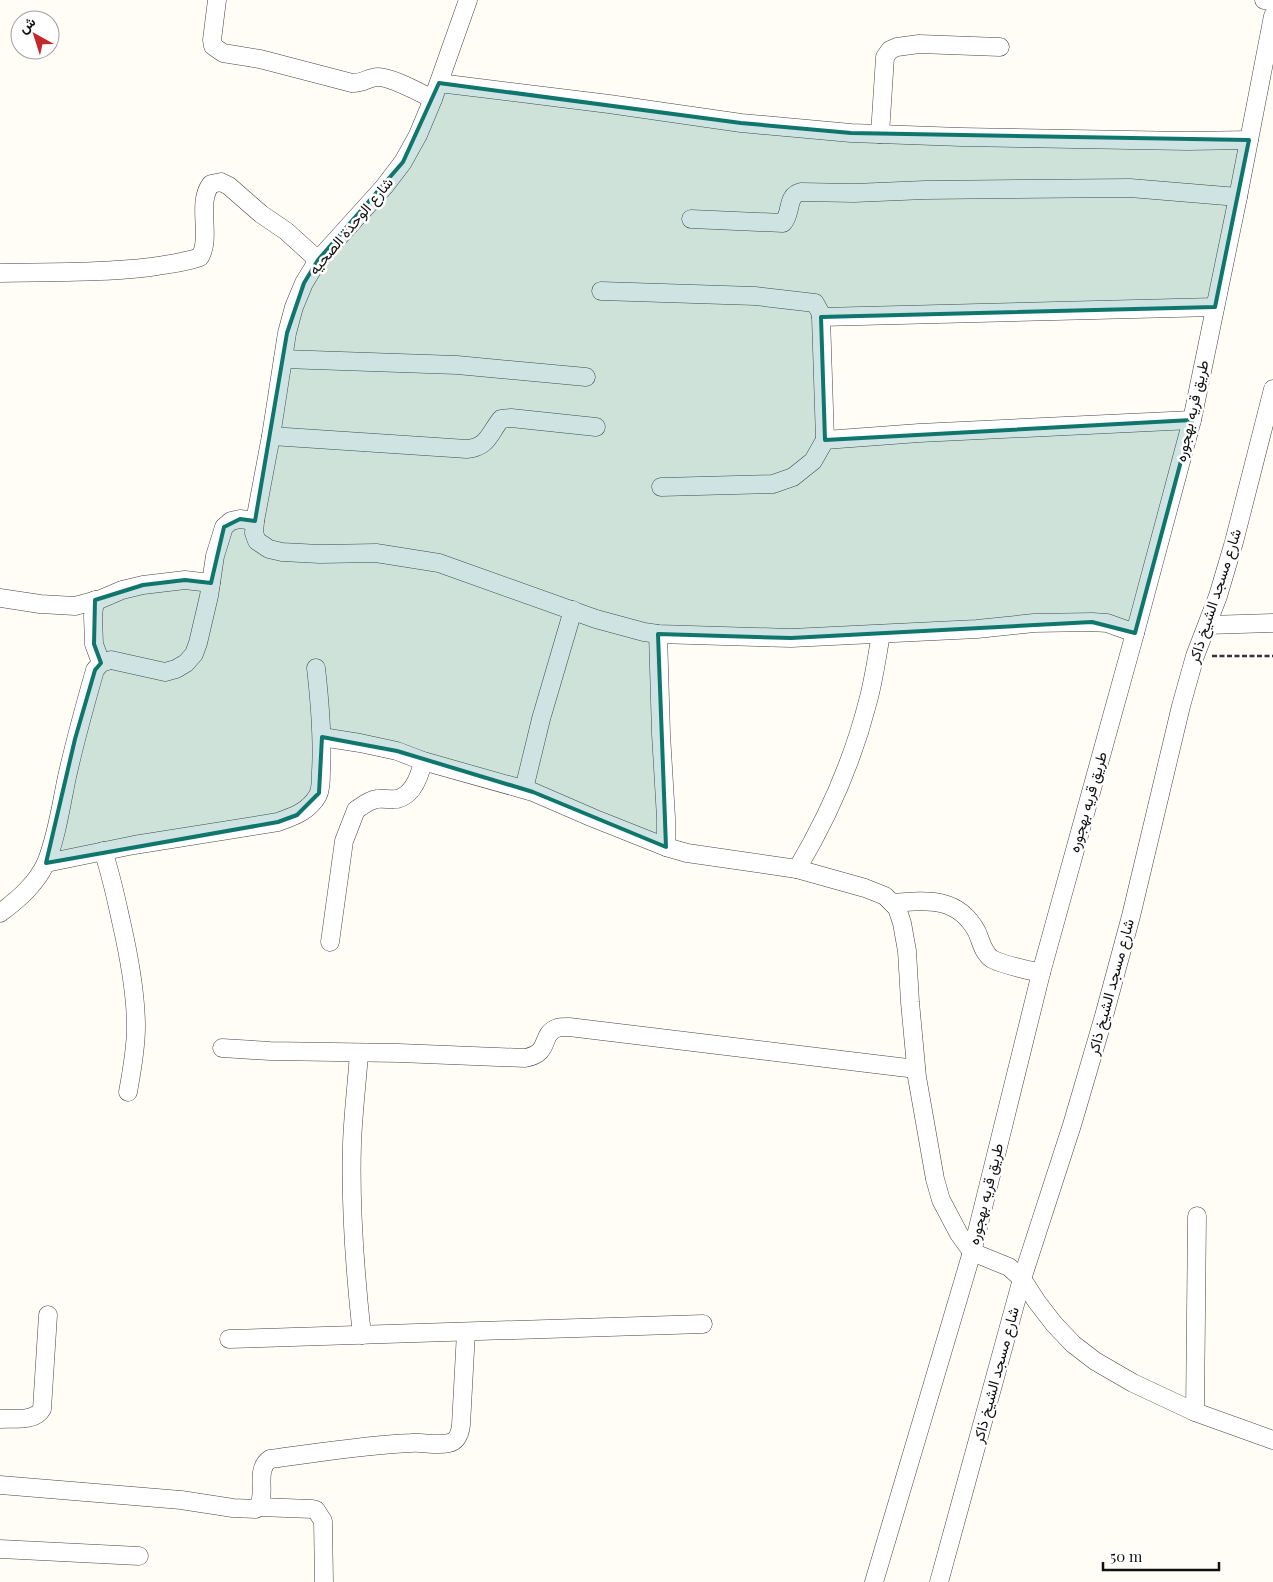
<svg xmlns="http://www.w3.org/2000/svg" width="1273" height="1582" font-family="'Playfair Display',Vazirmatn,serif">
<style>
.lines{fill:none;stroke-linecap:round;stroke-linejoin:round}
.minor-casing{stroke:#444;stroke-width:19}
.path{stroke:#333;stroke-width:2.5;stroke-dasharray:5 2.5;stroke-linecap:butt}
.minor{stroke:#fff;stroke-width:18}
.marked{fill:#0f766e;fill-opacity:0.2;stroke:#0f766e;stroke-width:4;stroke-linejoin:round}
.labels{text-anchor:middle;stroke-width:5;stroke-linejoin:round;paint-order:stroke}
.street-label{font-size:15px;fill:#111;stroke:#fff}
</style>
<rect width="100%" height="100%" fill="#fffdf5"/>
<g class="lines">
<defs>
<g id="minor">
<path d="M217,0L212,40L213,46L223,53L260,59L352,83C362,84 369,77 378,77C392,77 420,93 433,99"/>
<path d="M468,0L433,99L418,135L403,162L384,187L318,260L304,283L294,307L287,333L271,436L255,521L254,533L257,541L269,549L282,552L320,554L376,553L439,563L596,619L644,632L658,634L791,638L977,629L1034,623L1092,622L1107,623L1135,633"/>
<path d="M1264,0L1273,2"/>
<path d="M439,83L609,104L741,123L851,133L961,137L1187,141L1249,140"/>
<path d="M880,134L885,57L890,50L897,47L919,44L1000,47"/>
<path d="M691,219L783,223C792,214 786,195 801,192L854,193L925,190L1130,188L1238,197"/>
<path d="M0,273C50,272 101,273 151,267C168,264 184,263 200,257C212,237 196,203 211,184L221,182L229,186L261,214L286,231L318,260"/>
<path d="M601,291L755,296L815,303L820,312L821,317L825,440"/>
<path d="M821,317L1215,307"/>
<path d="M283,359L457,365L586,377"/>
<path d="M271,436L467,449C488,447 489,434 501,419L511,418L596,427"/>
<path d="M661,487L773,484L793,477L813,461L825,440L919,433L1192,420"/>
<path d="M0,598L40,604L75,606L101,599L122,590L143,585L185,580L211,583"/>
<path d="M95,600L93,616L94,644L101,663"/>
<path d="M1208,625L1273,623"/>
<path d="M658,634L661,734L666,818V847"/>
<path d="M322,737L360,743L397,751L423,761L533,792L593,818L666,847L687,853L797,869L865,888L885,896L897,908L902,923L907,951L910,1002L917,1077L935,1179L941,1200L959,1234L972,1252L1009,1267L1022,1279L1037,1302L1054,1324L1073,1344L1095,1361L1133,1383L1195,1412L1273,1440"/>
<path d="M524,789L541,719L573,610"/>
<path d="M103,851C111,874 116,898 121,921C129,956 136,992 136,1027C136,1049 132,1070 128,1092"/>
<path d="M46,863L134,845L278,822C295,816 309,811 318,795C321,789 321,779 321,772C323,737 320,703 316,668"/>
<path d="M797,869C828,817 853,760 868,701C874,679 877,656 881,634"/>
<path d="M892,903C926,900 958,896 977,932C981,941 983,953 992,959C1003,965 1028,970 1041,973"/>
<path d="M0,913C19,899 36,884 46,863C57,836 61,805 67,777C75,741 85,705 95,670L101,663L111,660L165,672L176,669L186,663L194,654L198,643L209,596L215,556L224,527L231,521L240,519L255,521"/>
<path d="M330,942L344,841L356,810C362,806 369,800 377,799C383,798 391,800 397,799C413,795 420,775 423,761"/>
<path d="M222,1048L270,1051L399,1053L525,1058C552,1053 539,1035 557,1028C560,1027 565,1027 569,1027L916,1069"/>
<path d="M359,1053C357,1083 353,1114 352,1144C350,1208 355,1272 362,1335"/>
<path d="M229,1339L703,1324"/>
<path d="M1195,1412L1197,1216"/>
<path d="M0,1419C13,1418 35,1422 42,1409L48,1315"/>
<path d="M0,1485L181,1500L233,1508L256,1509C269,1498 253,1470 270,1459C317,1453 364,1445 411,1443C423,1442 437,1446 449,1443C458,1441 460,1433 461,1425L466,1332"/>
<path d="M259,1507L312,1509L316,1510L323,1521L324,1582"/>
<path d="M0,1549L139,1556"/>
<path d="M874,1582L972,1252L1041,973L1135,633L1192,420L1238,197L1273,16"/>
<path d="M939,1582L1022,1279L1072,1125L1104,1016L1131,916L1181,706L1195,656L1218,596L1234,542L1273,389"/>
</g>
</defs>
<use href="#minor" class="minor-casing"/>
<path class="path" d="M1212,656H1273"/>
<use href="#minor" class="minor"/>
</g>
<path class="marked" d="M439,83L741,123L851,133L1249,140L1215,307L821,317L825,440L1192,420L1135,633L1092,622L791,638L658,634L666,847L533,792L397,751L322,737L319,793L297,815L278,822L46,863L75,739L95,670L101,663L94,644L95,600L143,585L185,580L211,583L224,527L240,519L255,521L287,333L304,283L318,260L403,162Z"/>
<g class="labels">
<g class="street-label">
<text transform="translate(351 226) rotate(-50)" y="5">شارع الوحدة الصحيه</text>
<text transform="translate(1192 411) rotate(-77)" y="5">طريق قريه بهجوره</text>
<text transform="translate(1215 596) rotate(-72)" y="5">شارع مسجد الشيخ ذاكر</text>
<text transform="translate(1088 802) rotate(-74)" y="5">طريق قريه بهجوره</text>
<text transform="translate(1111 987) rotate(-75)" y="5">شارع مسجد الشيخ ذاكر</text>
<text transform="translate(986 1194) rotate(-76)" y="5">طريق قريه بهجوره</text>
<text transform="translate(996 1375) rotate(-75)" y="5">شارع مسجد الشيخ ذاكر</text>
</g>
</g>
<g transform="translate(35 35) rotate(321)"><circle r="24" fill="#ffffff" stroke="#a0a0a0"/>
<path d="M0-4L9 19L0 12L-9 19Z" fill="#c4262e"/>
<text y="-8" font-size="14" font-weight="bold" text-anchor="middle" fill="#111111">ش</text>
</g>
<path d="M1103 1562v8h116v-8" fill="none" stroke="#111111" stroke-width="2.5"/>
<text x="1110" y="1562" font-size="15" fill="#111111" stroke="#ffffff" stroke-width="4" paint-order="stroke">50 m</text>
</svg>
